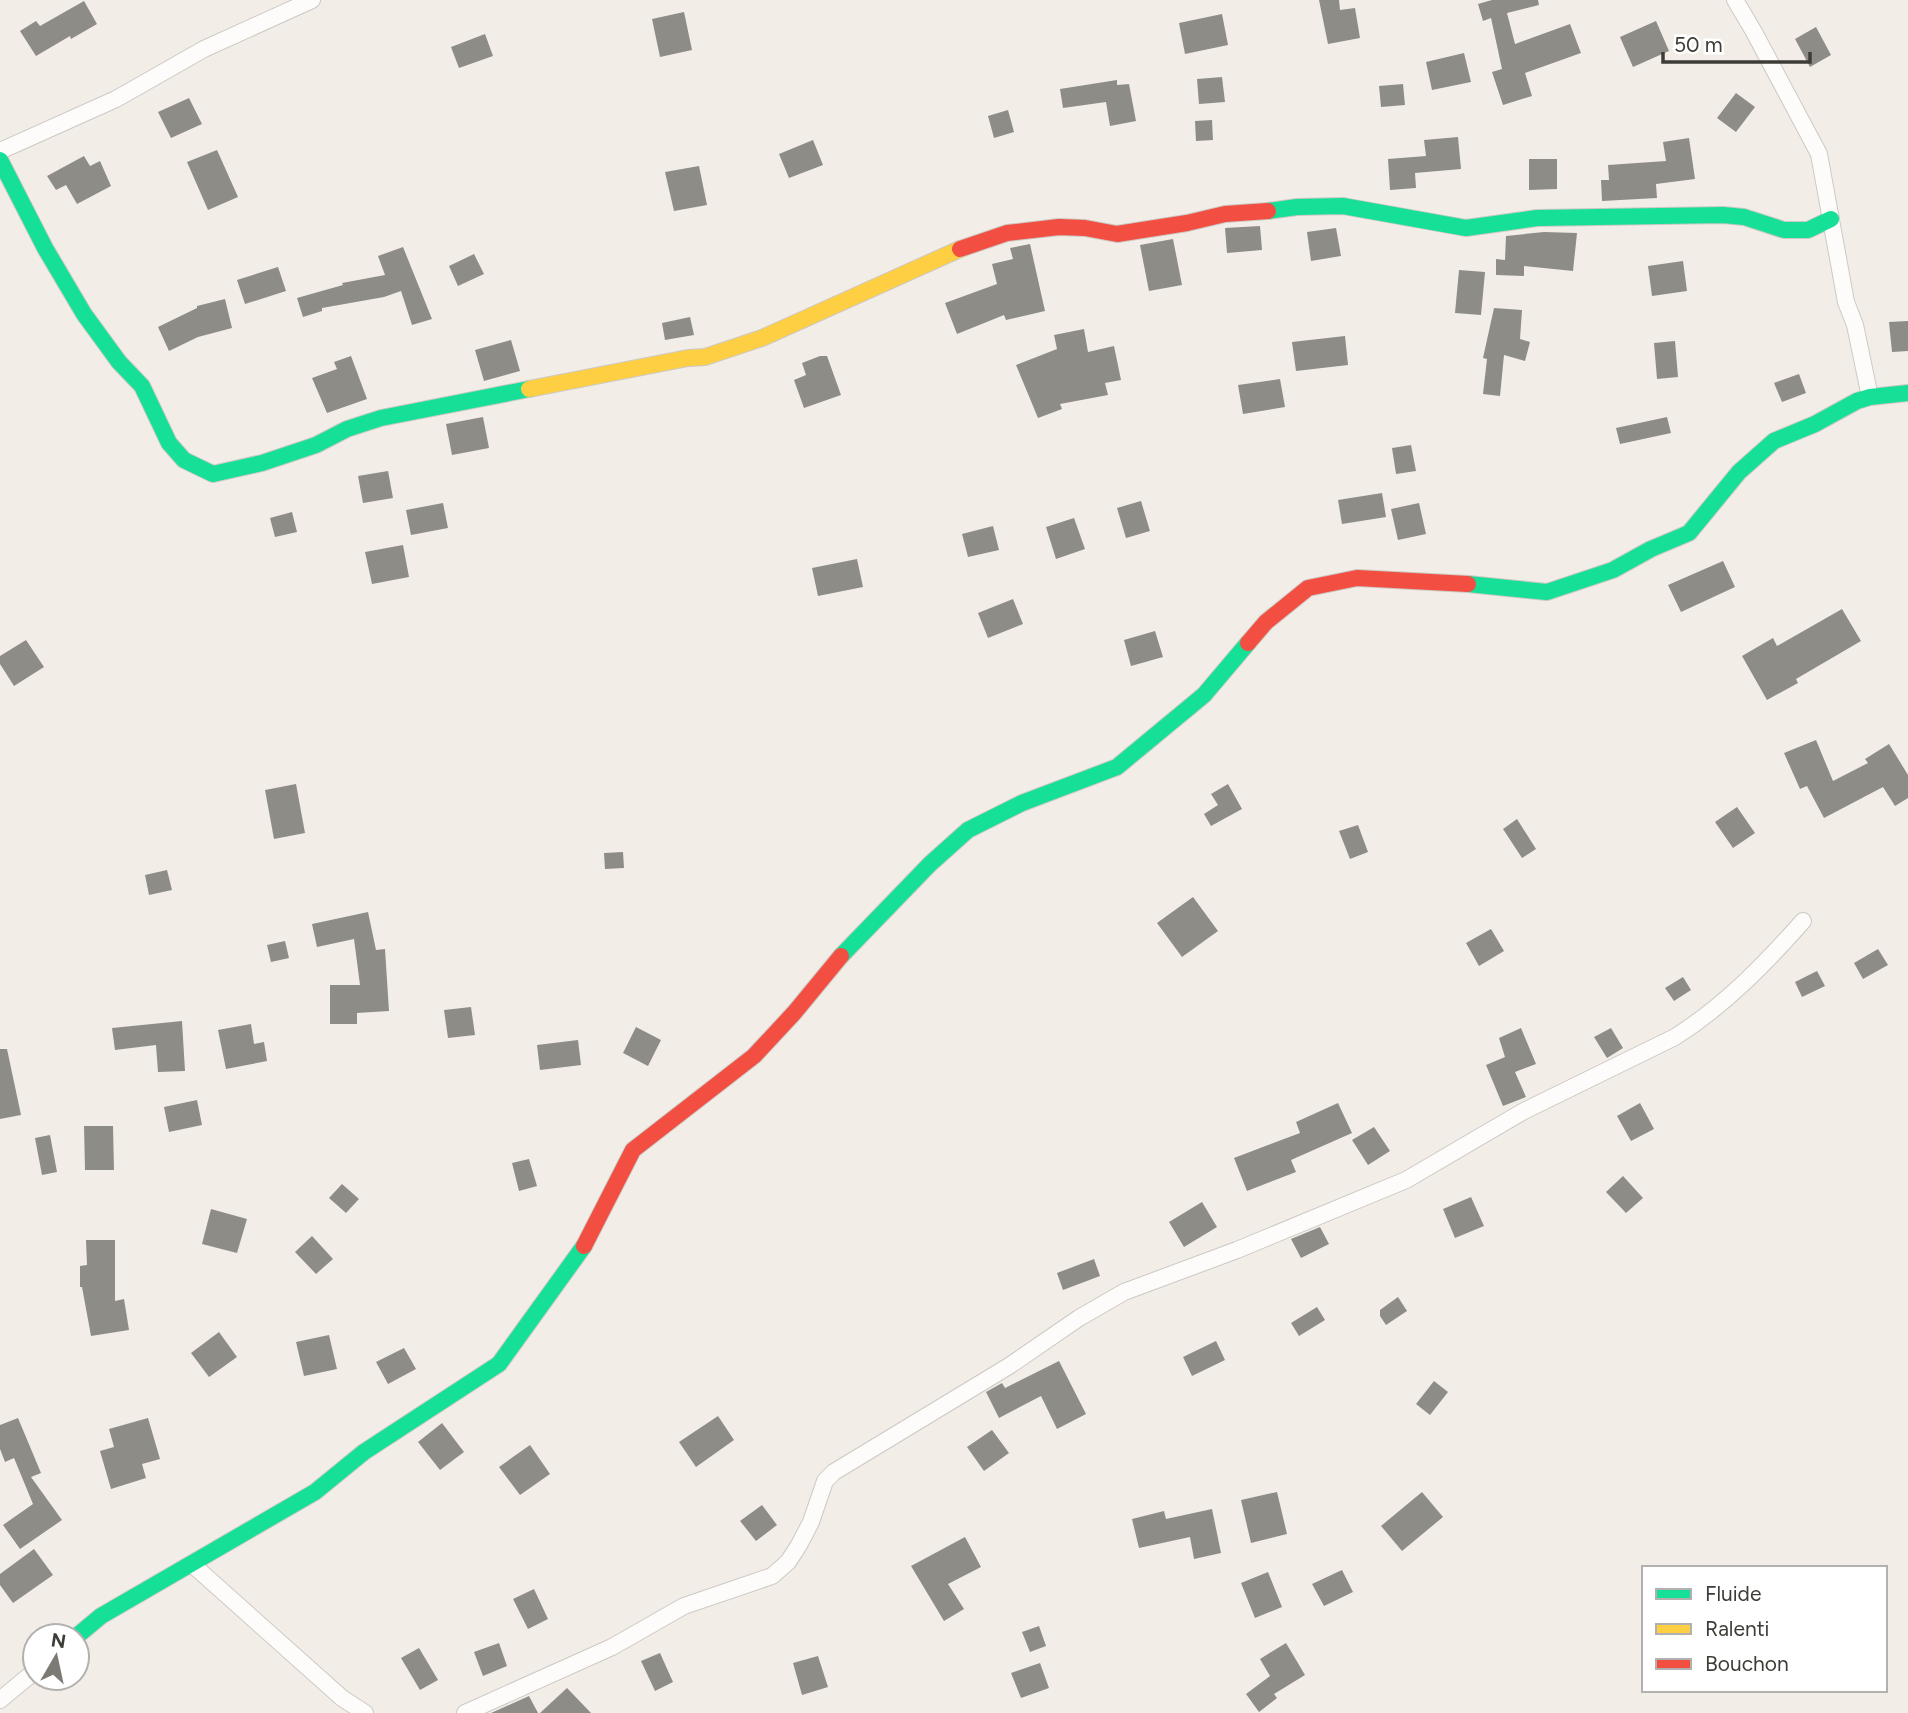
<svg xmlns="http://www.w3.org/2000/svg" width="1908" height="1713" font-family="Figtree,sans-serif">
<style>
.building{fill:#8e8c87}
.lines{fill:none;stroke-linecap:round;stroke-linejoin:round}
.street-casing{stroke:#ccc9c4;stroke-width:18}
.fast-casing{stroke:#ccc9c4;stroke-width:18}
.slow-casing{stroke:#ccc9c4;stroke-width:18}
.jam-casing{stroke:#ccc9c4;stroke-width:18}
.street{stroke:#fdfcfb;stroke-width:16}
.fast{stroke:#16e098;stroke-width:16}
.slow{stroke:#ffcf43;stroke-width:16}
.jam{stroke:#f24e42;stroke-width:16}
</style>
<rect width="100%" height="100%" fill="#f2eee7"/>
<g class="building">
<path d="M1319,0H1339L1340,10L1355,8L1360,38L1328,44Z"/>
<path d="M1492,0H1538L1539,5L1507,13L1515,44L1570,24L1581,53L1525,73L1532,96L1503,105L1492,72L1502,69L1491,18L1483,21L1478,4Z"/>
<path d="M84,1L97,24L71,39L70,36L36,56L20,31L36,21L40,26Z"/>
<path d="M684,12L692,50L660,57L652,19Z"/>
<path d="M1222,14L1228,45L1185,54L1179,23Z"/>
<path d="M1656,21L1669,51L1633,67L1620,37Z"/>
<path d="M1816,27L1831,55L1810,67L1795,39Z"/>
<path d="M485,34L493,56L459,68L451,47Z"/>
<path d="M1464,53L1471,82L1432,90L1426,62Z"/>
<path d="M1222,77L1225,102L1199,104L1197,79Z"/>
<path d="M1117,80V85L1129,84L1136,121L1110,126L1106,102L1063,108L1060,89Z"/>
<path d="M1403,84L1405,105L1381,107L1379,86Z"/>
<path d="M1736,93L1755,107L1736,132L1717,118Z"/>
<path d="M189,98L202,124L171,138L158,112Z"/>
<path d="M1008,110L1014,132L994,138L988,116Z"/>
<path d="M1212,120L1213,140L1196,141L1195,121Z"/>
<path d="M1458,137L1461,169L1415,173L1416,188L1390,190L1388,159L1426,156L1424,140Z"/>
<path d="M1689,138L1695,179L1656,184L1657,198L1602,201L1601,180H1609L1608,165L1666,161L1663,142Z"/>
<path d="M813,140L823,165L789,178L779,154Z"/>
<path d="M217,150L238,197L208,210L187,162Z"/>
<path d="M84,156L90,166L100,161L111,186L77,204L66,185L56,190L47,176Z"/>
<path d="M1529,159H1557V189L1529,190Z"/>
<path d="M699,166L707,205L674,211L665,172Z"/>
<path d="M1260,226L1262,250L1227,253L1225,228Z"/>
<path d="M1336,228L1341,256L1311,261L1307,232Z"/>
<path d="M1544,232L1577,233L1573,271L1524,266V276L1496,275V259L1505,260L1506,236Z"/>
<path d="M1173,239L1182,285L1149,291L1140,245Z"/>
<path d="M1030,244L1045,311L1006,320L1004,315L957,334L945,303L997,284L992,264L1013,259L1010,248Z"/>
<path d="M403,247L432,319L412,325L401,291L384,297L322,308V311L303,317L297,298L343,285L342,283L385,275L378,256Z"/>
<path d="M474,254L484,274L458,286L449,266Z"/>
<path d="M1683,261L1687,291L1652,296L1648,266Z"/>
<path d="M278,267L286,291L245,304L237,280Z"/>
<path d="M1459,270L1485,272L1481,315L1455,313Z"/>
<path d="M225,299L232,328L198,337L169,351L158,327L197,308V306Z"/>
<path d="M1494,308L1522,310L1520,339L1530,342L1525,361L1504,355L1500,396L1483,394L1487,359L1483,358Z"/>
<path d="M690,317L694,335L665,340L662,323Z"/>
<path d="M1908,321V351L1892,352L1889,322Z"/>
<path d="M1084,329L1088,352L1114,346L1121,380L1105,383L1108,395L1060,404L1062,409L1038,418L1016,365L1057,349L1054,335Z"/>
<path d="M1345,336L1348,365L1296,371L1292,342Z"/>
<path d="M511,340L520,371L484,381L475,350Z"/>
<path d="M1675,341L1678,377L1657,379L1654,343Z"/>
<path d="M351,356L367,399L327,413L312,378L337,369L334,362Z"/>
<path d="M820,356H827L841,395L804,408L794,380L806,375L802,363Z"/>
<path d="M1799,374L1806,393L1782,402L1774,383Z"/>
<path d="M1280,379L1285,407L1243,414L1238,385Z"/>
<path d="M483,417L489,448L452,455L446,424Z"/>
<path d="M1667,417L1671,433L1620,444L1616,428Z"/>
<path d="M1411,445L1416,471L1396,474L1392,448Z"/>
<path d="M388,471L393,498L363,503L358,476Z"/>
<path d="M1382,493L1386,517L1342,524L1338,500Z"/>
<path d="M1141,501L1150,531L1126,538L1117,508Z"/>
<path d="M443,503L448,528L411,535L406,510Z"/>
<path d="M1419,503L1426,534L1398,540L1391,509Z"/>
<path d="M292,512L297,532L275,537L270,518Z"/>
<path d="M1074,518L1085,549L1056,559L1046,527Z"/>
<path d="M993,526L999,550L968,557L962,534Z"/>
<path d="M403,545L409,577L372,584L365,552Z"/>
<path d="M857,559L863,587L818,596L812,568Z"/>
<path d="M1723,561L1735,587L1681,612L1668,585Z"/>
<path d="M1013,599L1023,624L988,638L978,613Z"/>
<path d="M1842,609L1861,641L1796,679L1798,683L1767,700L1742,656L1773,638L1777,646Z"/>
<path d="M1155,631L1163,657L1131,666L1124,640Z"/>
<path d="M26,640L44,667L14,686L0,664V656Z"/>
<path d="M1816,740L1833,781L1868,763L1865,759L1889,744L1908,775V798L1895,806L1883,787L1824,818L1807,786L1800,789L1784,753Z"/>
<path d="M296,784L305,833L274,839L265,790Z"/>
<path d="M1228,784L1242,809L1211,826L1204,814L1218,805L1211,794Z"/>
<path d="M1737,807L1755,833L1733,848L1715,822Z"/>
<path d="M1517,819L1536,849L1522,858L1503,829Z"/>
<path d="M1358,825L1368,852L1350,859L1339,831Z"/>
<path d="M623,852L624,868L605,869L604,853Z"/>
<path d="M167,870L172,890L149,895L145,875Z"/>
<path d="M1193,897L1218,931L1182,957L1157,923Z"/>
<path d="M368,912L376,950L385,949L389,1011L357,1013V1024H330V985H360L354,939L317,947L312,924Z"/>
<path d="M1491,929L1504,951L1479,966L1466,943Z"/>
<path d="M285,941L289,958L271,962L267,945Z"/>
<path d="M1878,949L1888,965L1863,979L1854,963Z"/>
<path d="M1817,971L1825,986L1802,997L1795,982Z"/>
<path d="M1683,977L1691,990L1674,1001L1665,988Z"/>
<path d="M471,1007L475,1035L448,1038L444,1010Z"/>
<path d="M182,1021L185,1071L158,1072L156,1045L115,1050L112,1028Z"/>
<path d="M251,1024L254,1044L264,1042L267,1061L226,1069L218,1030Z"/>
<path d="M636,1027L661,1040L648,1066L623,1053Z"/>
<path d="M1521,1028L1536,1064L1515,1072L1526,1097L1503,1106L1486,1065L1505,1057L1499,1038Z"/>
<path d="M1611,1028L1623,1048L1607,1058L1594,1037Z"/>
<path d="M578,1040L581,1065L540,1070L537,1045Z"/>
<path d="M0,1049H7L21,1115L0,1119Z"/>
<path d="M197,1100L202,1125L169,1132L164,1107Z"/>
<path d="M1338,1103L1352,1133L1291,1160L1296,1172L1247,1191L1234,1158L1300,1133L1296,1122Z"/>
<path d="M1640,1103L1654,1129L1631,1141L1617,1116Z"/>
<path d="M84,1126H113L114,1170H85Z"/>
<path d="M1374,1127L1390,1151L1368,1165L1352,1140Z"/>
<path d="M50,1135L57,1172L42,1175L35,1138Z"/>
<path d="M529,1159L537,1186L519,1191L512,1163Z"/>
<path d="M1623,1176L1643,1198L1626,1213L1606,1192Z"/>
<path d="M342,1184L359,1199L346,1213L329,1198Z"/>
<path d="M1471,1197L1484,1226L1455,1238L1443,1209Z"/>
<path d="M1202,1202L1217,1227L1184,1247L1169,1222Z"/>
<path d="M211,1209L247,1219L237,1253L202,1244Z"/>
<path d="M1320,1227L1329,1244L1301,1258L1291,1239Z"/>
<path d="M312,1236L333,1259L316,1274L295,1252Z"/>
<path d="M86,1240H115V1301L124,1299L129,1330L91,1336L82,1287H80V1266L87,1265Z"/>
<path d="M1094,1259L1100,1276L1063,1290L1057,1273Z"/>
<path d="M1398,1297L1407,1311L1386,1325L1380,1316V1310Z"/>
<path d="M1317,1307L1325,1320L1299,1336L1291,1323Z"/>
<path d="M219,1332L237,1357L209,1377L191,1353Z"/>
<path d="M329,1335L337,1369L304,1376L296,1342Z"/>
<path d="M1216,1341L1225,1360L1192,1376L1183,1357Z"/>
<path d="M404,1348L416,1369L388,1384L376,1362Z"/>
<path d="M1059,1361L1086,1414L1057,1429L1041,1396L999,1418L986,1392L1002,1383L1005,1388Z"/>
<path d="M1434,1381L1448,1392L1430,1415L1416,1404Z"/>
<path d="M718,1416L734,1440L696,1467L679,1442Z"/>
<path d="M18,1418L41,1473L31,1477L62,1520L20,1549L3,1525L33,1504L14,1458L5,1462L0,1449V1425Z"/>
<path d="M148,1418L160,1459L142,1464L146,1478L111,1489L100,1451L114,1447L109,1429Z"/>
<path d="M442,1423L464,1452L440,1470L418,1442Z"/>
<path d="M992,1430L1009,1453L984,1471L967,1447Z"/>
<path d="M530,1445L550,1474L520,1495L499,1467Z"/>
<path d="M1277,1492L1287,1534L1251,1543L1241,1500Z"/>
<path d="M1422,1492L1443,1517L1402,1551L1381,1526Z"/>
<path d="M762,1505L777,1525L756,1541L740,1521Z"/>
<path d="M1212,1509L1221,1553L1194,1559L1190,1537L1139,1548L1132,1519L1164,1511L1166,1519Z"/>
<path d="M965,1537L981,1567L948,1584L964,1609L944,1621L911,1566Z"/>
<path d="M34,1549L53,1575L13,1603L0,1585V1574Z"/>
<path d="M1342,1570L1353,1592L1324,1606L1312,1584Z"/>
<path d="M1268,1572L1282,1607L1255,1618L1241,1583Z"/>
<path d="M534,1589L548,1619L528,1629L513,1599Z"/>
<path d="M1039,1626L1046,1646L1030,1652L1022,1632Z"/>
<path d="M499,1643L507,1666L483,1676L474,1652Z"/>
<path d="M1286,1643L1305,1675L1274,1694L1277,1698L1259,1712L1246,1694L1270,1676L1260,1659Z"/>
<path d="M419,1648L438,1680L420,1690L401,1658Z"/>
<path d="M660,1653L673,1682L655,1691L641,1661Z"/>
<path d="M818,1656L828,1687L802,1695L793,1663Z"/>
<path d="M1040,1663L1049,1688L1021,1698L1011,1673Z"/>
<path d="M567,1688L591,1713H540Z"/>
<path d="M529,1696L538,1713H491Z"/>
</g>
<g class="lines">
<defs>
<g id="street">
<path d="M1735,0L1754,32L1819,154L1846,302L1855,325L1870,397"/>
<path d="M0,151L116,99L204,49L312,0"/>
<path d="M193,1565L342,1698L365,1713"/>
<path d="M0,1700L35,1671"/>
<path d="M465,1713L612,1647L684,1606L772,1576L788,1562L799,1545L811,1522L825,1481L834,1472L1009,1366L1079,1318L1124,1292L1237,1250L1406,1180L1524,1111L1675,1037C1724,1006 1765,964 1803,921"/>
</g>
<g id="fast">
<path d="M0,160L45,248L84,314L119,362L142,386L169,443L184,460L213,474L262,463L316,445L347,429L381,418L529,389"/>
<path d="M1268,211L1297,207L1343,206L1466,228L1537,218L1723,215L1744,217L1784,230H1808L1831,219"/>
<path d="M1468,584L1547,592L1613,570L1651,549L1689,533L1739,472L1774,441L1815,424L1857,401L1870,397L1908,393"/>
<path d="M841,956L930,864L968,830L1022,803L1117,767L1204,695L1248,643"/>
<path d="M77,1636L101,1616L315,1492L364,1452L499,1364L584,1246"/>
</g>
<path id="slow" d="M529,389L688,358L705,357L762,338L960,249"/>
<g id="jam">
<path d="M960,249L1007,233L1059,227L1085,228L1117,234L1187,223L1225,214L1268,211"/>
<path d="M1248,643L1266,622L1308,588L1357,578L1468,584"/>
<path d="M584,1246L633,1150L754,1056L794,1013L841,956"/>
</g>
</defs>
<use href="#street" class="street-casing"/>
<use href="#fast" class="fast-casing"/>
<use href="#slow" class="slow-casing"/>
<use href="#jam" class="jam-casing"/>
<use href="#street" class="street"/>
<use href="#fast" class="fast"/>
<use href="#slow" class="slow"/>
<use href="#jam" class="jam"/>
</g>
<rect x="1642" y="1566" width="245" height="126" fill="#ffffff" stroke="#b2b1af" stroke-width="2"/>
<rect x="1656" y="1589" width="35" height="10" fill="#16e098" stroke="#b2b1af" stroke-width="2"/>
<text x="1705" y="1601" font-size="21" fill="#3e3c37">Fluide</text>
<rect x="1656" y="1624" width="35" height="10" fill="#ffcf43" stroke="#b2b1af" stroke-width="2"/>
<text x="1705" y="1636" font-size="21" fill="#3e3c37">Ralenti</text>
<rect x="1656" y="1659" width="35" height="10" fill="#f24e42" stroke="#b2b1af" stroke-width="2"/>
<text x="1705" y="1671" font-size="21" fill="#3e3c37">Bouchon</text>
<g transform="translate(56 1657) rotate(9)"><circle r="33" fill="#ffffff" stroke="#b2b1af" stroke-width="2"/>
<path d="M0-5L12 26L0 18L-12 26Z" fill="#7d7a75"/>
<text y="-10" font-size="19" font-weight="bold" text-anchor="middle" fill="#3e3c37">N</text>
</g>
<path d="M1663 52v10h147v-10" fill="none" stroke="#3e3c37" stroke-width="3.5"/>
<text x="1674" y="52" font-size="21" fill="#3e3c37" stroke="#ffffff" stroke-width="5" paint-order="stroke">50 m</text>
</svg>
